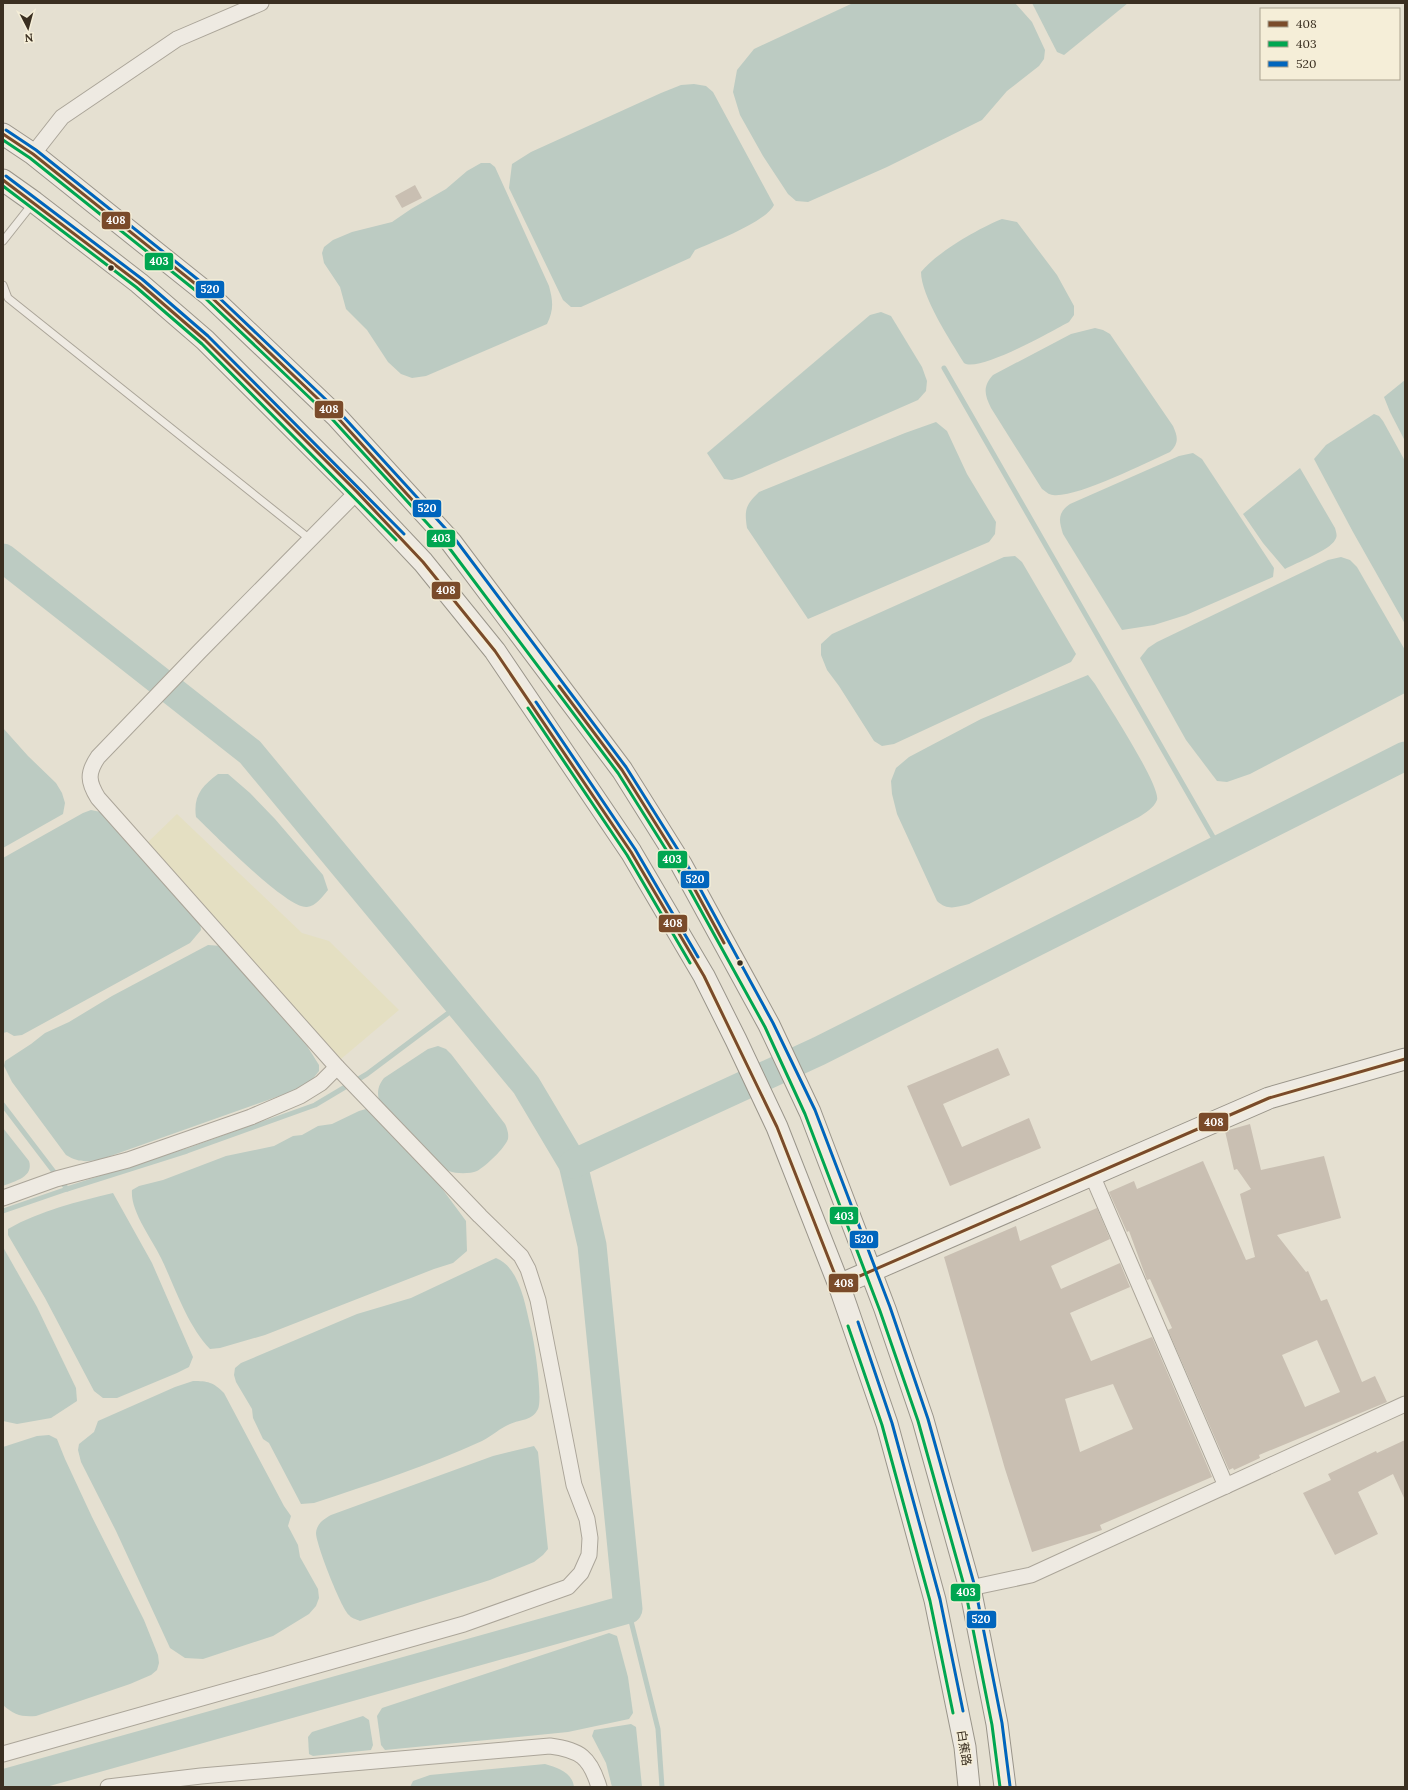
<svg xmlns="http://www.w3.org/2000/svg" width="1408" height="1790" font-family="Lora,'Noto Sans SC',serif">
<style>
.farmland{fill:#e4dfc2}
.water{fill:#bccbc2}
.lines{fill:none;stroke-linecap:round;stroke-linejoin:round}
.stream{stroke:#bccbc2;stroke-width:5}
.river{stroke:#bccbc2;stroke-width:29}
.building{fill:#c9bfb2;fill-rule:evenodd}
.lane-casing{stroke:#aba599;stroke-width:9}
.street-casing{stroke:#aba599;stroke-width:17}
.secondary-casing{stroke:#9a958a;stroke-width:23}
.lane{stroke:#eeeae2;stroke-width:7}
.street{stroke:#eeeae2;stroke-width:15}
.secondary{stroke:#eeeae2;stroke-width:21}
.bus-1-casing{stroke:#f5eed8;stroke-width:6}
.bus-2-casing{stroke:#f5eed8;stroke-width:6}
.bus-3-casing{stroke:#f5eed8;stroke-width:6}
.bus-1{stroke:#7a4b2a;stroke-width:3}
.bus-2{stroke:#00a651;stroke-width:3}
.bus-3{stroke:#0065bd;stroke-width:3}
.bus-dot{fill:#3a2f21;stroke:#f5eed8;stroke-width:1.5}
.labels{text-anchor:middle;stroke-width:3;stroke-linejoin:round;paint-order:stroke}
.street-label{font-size:12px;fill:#3a2f21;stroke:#f5eed8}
.line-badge{stroke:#f5eed8;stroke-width:1.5}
.badge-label{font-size:11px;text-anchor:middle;font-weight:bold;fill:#fff}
</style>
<rect width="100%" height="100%" fill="#e5e0d1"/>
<path class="farmland" d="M177,814L302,933L329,941L399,1010L341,1059L146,844Z"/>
<g class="water">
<path d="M853,3H1015L1032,22L1045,50L1044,59L1039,66L1007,91L982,120L887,167L808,202L796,201L788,194L763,156L740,115L733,92L737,70L754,49Z"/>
<path d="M1032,3H1128L1064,55L1057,52Z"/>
<path d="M694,84L706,86L713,92L774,205C766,222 713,242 695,250L690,258L581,307H571L563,300L509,188L512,164L531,152L661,93L681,85Z"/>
<path d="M481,163H490L495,167L549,286C553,301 554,310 547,324L426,376L412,378L401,374L388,362L367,330L346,309L340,287L324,263L322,253L324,247L333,240L352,232L392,222L411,209L446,189L467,171Z"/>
<path d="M1002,219L1017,222L1057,275L1074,306V315L1069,322C1052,331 979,373 964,363C950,340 921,296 921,272C936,253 979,228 1002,219Z"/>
<path d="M881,312L891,316L922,367L927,381L926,391L918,400L742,477L732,480L724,479L707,453L870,315Z"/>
<path d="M1095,328L1103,330L1110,334L1173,426C1178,437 1179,443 1170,452C1145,463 1077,498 1053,495C1049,495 1045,491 1042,489L991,408C984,394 983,386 993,375L1071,334Z"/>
<path d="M1405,380V441L1390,412L1384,397Z"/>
<path d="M1374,414L1379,416L1383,421L1405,461V624L1353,532L1314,459L1326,445Z"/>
<path d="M936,422L947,431L967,474L996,522L995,534L989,542L808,619L747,528C744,509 746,505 759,492L905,433Z"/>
<path d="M1193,453L1202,459L1274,568L1273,577L1186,615L1154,625L1122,630L1063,534C1059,521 1057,513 1070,504L1179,456Z"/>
<path d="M1300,468L1335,528C1336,532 1338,536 1335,540C1330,550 1296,563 1285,569L1263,543L1243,514Z"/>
<path d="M1015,556L1022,562L1076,654L1071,662L894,744L882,746L874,741L839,686L827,670L821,655V644L832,634L1004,557Z"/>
<path d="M1341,557L1350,560L1357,567L1405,650V693L1250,774L1227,782L1217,781L1186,740L1140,658L1148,648L1157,642L1328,560Z"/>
<path d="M1088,675L1095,684C1106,702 1161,786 1157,800C1154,808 1145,813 1139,817L969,904C956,907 948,911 937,901L897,814L892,794L891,781L896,768L909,757L981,719Z"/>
<path d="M3,728L28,756L56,783L62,793L65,803L63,814L3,848Z"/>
<path d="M218,774H228L250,793L275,819L323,875L328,890C322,897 316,906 307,907C287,909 213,833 196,817C193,796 202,786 218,774Z"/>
<path d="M91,810L101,812L200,921L201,930L190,943L22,1035L14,1036L7,1032L3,1033V858L83,813Z"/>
<path d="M208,945L222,946L307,1046L319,1065V1071L312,1080L296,1090L102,1159C88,1162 79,1163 66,1155L12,1082L4,1066L5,1061L31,1044L45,1033L69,1022L112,996Z"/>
<path d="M438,1046L446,1049L451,1054L505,1124C507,1128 509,1134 508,1139C505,1148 486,1166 477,1171C470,1174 456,1174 449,1171C446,1170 442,1166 439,1163L379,1100C377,1091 378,1086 384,1078L428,1049Z"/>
<path d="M366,1109L373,1111L432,1175L466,1221L467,1251L453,1263L434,1269L265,1335L220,1348L210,1349C187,1325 175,1287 161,1258C152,1239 130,1211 132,1190L139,1186L163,1180L226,1156L274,1146L293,1136L302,1135L318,1126L332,1124L359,1111Z"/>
<path d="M3,1128L29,1161C34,1177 15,1181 3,1186Z"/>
<path d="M113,1193L152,1263L193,1357L189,1367L177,1373L117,1398H103L94,1391L45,1298L8,1235V1229C41,1210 77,1202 113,1193Z"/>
<path d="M3,1247L37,1307L76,1388L77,1401L51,1418L17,1424L3,1421Z"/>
<path d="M496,1258C519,1267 525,1303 530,1325C534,1338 543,1398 538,1409C532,1421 521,1419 510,1424C500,1428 492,1436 482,1441C428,1466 371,1484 314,1503L301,1504L269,1443L263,1439L253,1418L252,1409L236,1382L234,1375L235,1368L241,1363L357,1314L411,1298Z"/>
<path d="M193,1381C208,1381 213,1382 224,1393L284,1506L291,1516L288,1526L298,1545L300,1557L318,1589L319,1598L316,1606L309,1614L273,1636L203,1659L185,1658L170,1648L116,1531L81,1462L78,1450L79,1444L94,1432L98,1421L175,1387Z"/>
<path d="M49,1435L57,1439L65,1459L92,1517L144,1620L158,1655L159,1663L157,1670L151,1675L130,1684L36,1716C21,1717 14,1715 3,1705V1447L37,1436Z"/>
<path d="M534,1446L538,1452L548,1549L543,1555L534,1562L490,1580L360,1621C356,1619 351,1618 349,1615C341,1608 316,1544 316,1533C317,1523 324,1519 331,1515L493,1456Z"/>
<path d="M609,1633L617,1636L628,1677L633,1713L629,1719L568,1732L385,1750L381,1745L377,1716L382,1708Z"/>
<path d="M363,1716L369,1720L373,1745L371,1750L313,1756L309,1754L308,1737L312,1732Z"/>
<path d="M631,1724L636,1727L642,1787H612L606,1763L592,1736L594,1730Z"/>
<path d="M545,1764C558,1768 572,1772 574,1787H410L413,1781L430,1775Z"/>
</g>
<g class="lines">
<g class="stream">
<path d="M944,368L1220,849"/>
<path d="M3,1105L67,1189"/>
<path d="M3,1211L67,1189L187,1151L315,1105L367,1074L459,1005"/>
<path d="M628,1609L658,1729L662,1787"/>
<path d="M17,1780L19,1787"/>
</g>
<g class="river">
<path d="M3,558L250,752L526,1085L573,1164L592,1245L628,1609L3,1784"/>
<path d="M573,1164L819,1051L1405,756"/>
</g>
</g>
<g class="building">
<path d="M415,185L422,198L402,208L395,196Z"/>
<path d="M998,1048L1010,1075L943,1104L962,1147L1029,1118L1041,1148L950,1186L907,1086Z"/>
<path d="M1250,1124L1261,1170L1324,1156L1341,1218L1277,1235L1306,1272L1308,1271L1321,1301L1327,1299L1362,1382L1375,1376L1387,1402L1259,1455L1260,1458L1234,1470L1233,1468L1229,1470L1168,1330L1172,1328L1150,1279L1147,1280L1129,1231L1127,1232L1109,1192L1134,1181L1137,1189L1203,1161L1246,1260L1255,1257L1240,1194L1251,1189L1237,1169L1234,1170L1225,1131ZM1317,1340L1340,1392L1305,1407L1282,1355Z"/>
<path d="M1097,1208L1110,1239L1051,1266L1061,1289L1120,1263L1130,1287L1070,1313L1091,1361L1152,1337L1212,1477L1100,1525L1102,1530L1032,1552L1005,1469L944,1257L1016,1226L1020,1241ZM1113,1384L1133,1429L1080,1452L1065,1399Z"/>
<path d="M1405,1440V1500L1393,1474L1358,1492L1378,1534L1335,1555L1303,1493L1331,1480L1328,1474L1376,1451L1377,1453Z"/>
</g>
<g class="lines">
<defs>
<g id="lane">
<path d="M3,241L33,203"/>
<path d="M3,285L8,298L311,540"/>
</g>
<g id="street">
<path d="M33,154L62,117L177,39L261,3"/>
<path d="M1092,1175L1226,1486"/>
<path d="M3,1198L56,1179L128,1160L251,1117L300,1096L321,1083L337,1067"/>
<path d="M970,1588L1031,1575L1405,1404"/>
<path d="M3,1754L464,1624L568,1587L581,1573L589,1555L590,1538L587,1519L574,1485L538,1300L528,1269L521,1256L480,1216L337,1067L98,798C88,782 87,773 98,757L200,651L357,492"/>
<path d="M108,1787L201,1776L550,1746C580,1750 590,1757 599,1787"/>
</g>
<g id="secondary">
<path d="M3,134L33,154L208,294L337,417L451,542L622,770L681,864L769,1025L810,1112L885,1309L923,1420L970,1588L997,1724L1005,1787"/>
<path d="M3,180L34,202L139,283L205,340L357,492L423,562L495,651L631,852L704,976L736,1040L777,1127L839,1285L887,1424L935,1600L965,1747L969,1787"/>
<path d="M839,1285L1269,1098L1405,1059"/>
</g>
</defs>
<use href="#lane" class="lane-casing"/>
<use href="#street" class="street-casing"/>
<use href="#secondary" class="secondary-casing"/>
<use href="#lane" class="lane"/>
<use href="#street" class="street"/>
<use href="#secondary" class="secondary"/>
<defs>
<g id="bus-1">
<path d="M3,134L33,154L208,294L337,417L425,514"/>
<path d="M3,180L139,283L205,340L357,492L423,562L495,651L631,852L704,976L777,1127L839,1285L1269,1098L1405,1059"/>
<path d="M559,686L622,770L681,864L724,943"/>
</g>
<g id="bus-2">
<path d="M3,140L30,158L205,298L333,420L447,545L618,773L677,867L765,1027L805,1114L880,1311L918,1421L965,1589L992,1725L1000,1787"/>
<path d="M3,186L136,287L202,344L396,540"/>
<path d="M528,708L627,855L690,963"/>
<path d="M848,1326L882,1425L930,1601L953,1713"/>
</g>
<g id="bus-3">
<path d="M6,130L36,150L211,290L341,414L455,539L626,767L685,861L773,1023L815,1110L890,1307L928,1419L975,1587L1002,1723L1010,1786"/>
<path d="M6,176L142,279L208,336L404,534"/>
<path d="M536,702L635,849L698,957"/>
<path d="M858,1322L892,1423L940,1599L963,1711"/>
</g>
</defs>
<use href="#bus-1" class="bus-1-casing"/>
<use href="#bus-2" class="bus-2-casing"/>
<use href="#bus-3" class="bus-3-casing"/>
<use href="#bus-1" class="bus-1"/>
<use href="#bus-2" class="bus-2"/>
<use href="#bus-3" class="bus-3"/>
</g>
<g class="bus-dot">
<circle cx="111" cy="268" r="3.5"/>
<circle cx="740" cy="963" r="3.5"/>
</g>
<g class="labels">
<g class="street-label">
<text transform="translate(964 1748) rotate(81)" y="4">白蕉路</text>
</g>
</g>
<g class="line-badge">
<rect x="101" y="211" width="30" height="19" rx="4" fill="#7a4b2a"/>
<rect x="144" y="252" width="30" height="19" rx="4" fill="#00a651"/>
<rect x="195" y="280" width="30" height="19" rx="4" fill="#0065bd"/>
<rect x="314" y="400" width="30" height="19" rx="4" fill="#7a4b2a"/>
<rect x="412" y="499" width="30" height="19" rx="4" fill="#0065bd"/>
<rect x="426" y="529" width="30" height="19" rx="4" fill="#00a651"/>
<rect x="431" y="581" width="30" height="19" rx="4" fill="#7a4b2a"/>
<rect x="657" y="850" width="31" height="19" rx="4" fill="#00a651"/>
<rect x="680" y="870" width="30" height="19" rx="4" fill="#0065bd"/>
<rect x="658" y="914" width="30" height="19" rx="4" fill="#7a4b2a"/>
<rect x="1198" y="1112" width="31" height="20" rx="4" fill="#7a4b2a"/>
<rect x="829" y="1206" width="30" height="19" rx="4" fill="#00a651"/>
<rect x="849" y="1230" width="30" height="19" rx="4" fill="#0065bd"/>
<rect x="828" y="1273" width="31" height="20" rx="4" fill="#7a4b2a"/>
<rect x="950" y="1583" width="31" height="19" rx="4" fill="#00a651"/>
<rect x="966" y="1610" width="31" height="19" rx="4" fill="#0065bd"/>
</g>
<g class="badge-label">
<text x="116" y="224">408</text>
<text x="159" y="265">403</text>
<text x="210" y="293">520</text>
<text x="329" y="413">408</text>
<text x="427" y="512">520</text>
<text x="441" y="542">403</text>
<text x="446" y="594">408</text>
<text x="672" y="863">403</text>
<text x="695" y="883">520</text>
<text x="673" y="927">408</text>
<text x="1214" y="1126">408</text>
<text x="844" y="1220">403</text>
<text x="864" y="1243">520</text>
<text x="844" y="1287">408</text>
<text x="966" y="1596">403</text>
<text x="981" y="1623">520</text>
</g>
<rect width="1408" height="1790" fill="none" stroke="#3a2f21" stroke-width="8"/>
<rect x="1260" y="8" width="140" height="72" fill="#f5eed8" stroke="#aaa28f"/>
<rect x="1268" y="21" width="20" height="6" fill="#7a4b2a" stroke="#aaa28f"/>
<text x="1296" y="28" font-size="12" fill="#3a2f21">408</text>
<rect x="1268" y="41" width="20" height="6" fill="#00a651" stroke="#aaa28f"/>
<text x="1296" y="48" font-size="12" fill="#3a2f21">403</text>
<rect x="1268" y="61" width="20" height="6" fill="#0065bd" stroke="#aaa28f"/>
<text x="1296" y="68" font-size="12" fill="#3a2f21">520</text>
<g transform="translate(28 28) rotate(174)" stroke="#f5eed8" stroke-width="3" paint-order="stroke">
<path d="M0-3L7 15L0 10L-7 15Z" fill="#3a2f21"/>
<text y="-6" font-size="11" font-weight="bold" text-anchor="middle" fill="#3a2f21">N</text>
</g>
</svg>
